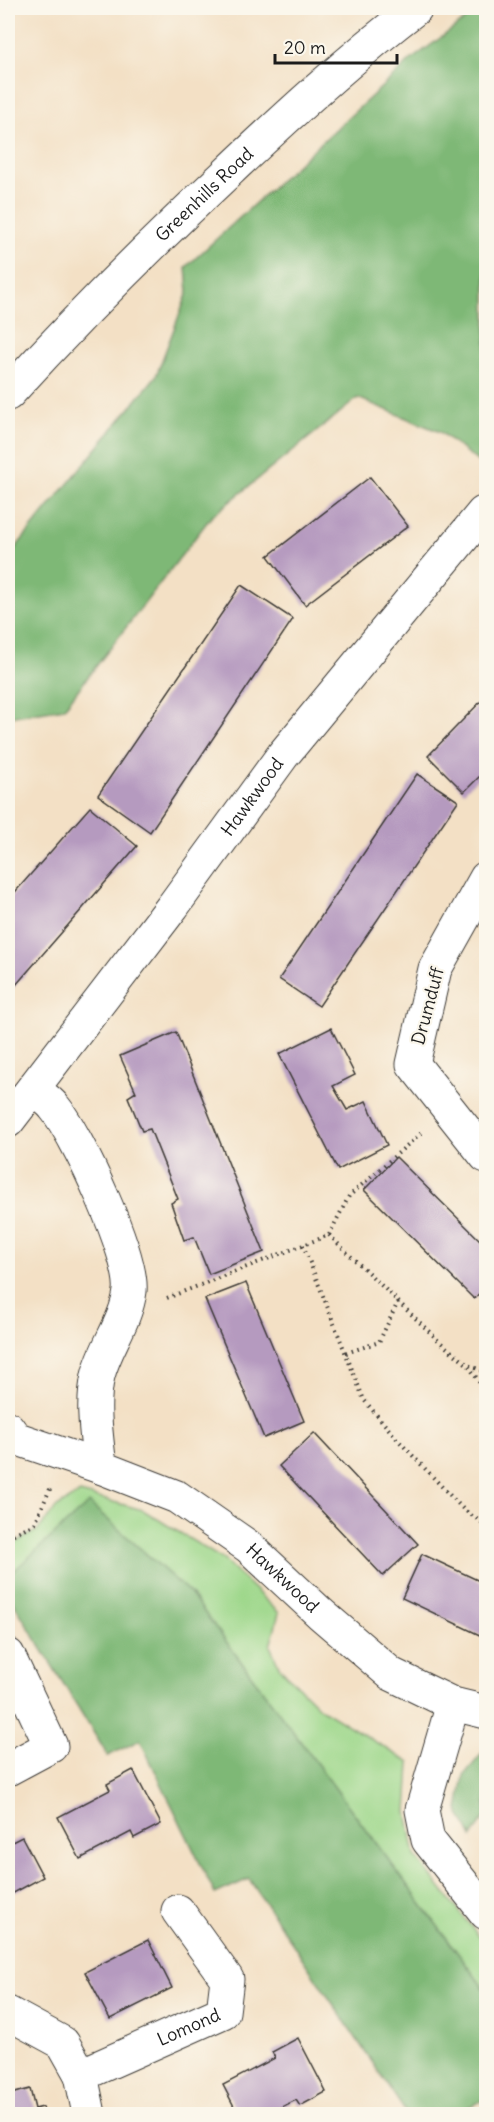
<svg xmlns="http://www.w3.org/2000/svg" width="494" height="2122" font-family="Delius,sans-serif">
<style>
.green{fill:#9dd78a;stroke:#5c7a53;stroke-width:1.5}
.forest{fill:#7eb876;stroke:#4d6a49;stroke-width:1.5}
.building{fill:#b59abf}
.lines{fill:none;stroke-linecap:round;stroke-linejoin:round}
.street-casing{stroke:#3c3935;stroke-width:35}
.secondary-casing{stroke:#3c3935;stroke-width:35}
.path{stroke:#3c3935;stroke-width:4;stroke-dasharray:1.5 4.5;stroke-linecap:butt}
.street{stroke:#fff;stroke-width:33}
.secondary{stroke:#fff;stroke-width:33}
.labels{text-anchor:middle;stroke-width:4.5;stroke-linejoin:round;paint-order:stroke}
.street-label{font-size:18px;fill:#1c1c1c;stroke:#fbf7ec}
</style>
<rect width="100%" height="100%" fill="#fbf7ec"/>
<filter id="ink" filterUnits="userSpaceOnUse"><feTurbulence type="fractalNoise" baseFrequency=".0167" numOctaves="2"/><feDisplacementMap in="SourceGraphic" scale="12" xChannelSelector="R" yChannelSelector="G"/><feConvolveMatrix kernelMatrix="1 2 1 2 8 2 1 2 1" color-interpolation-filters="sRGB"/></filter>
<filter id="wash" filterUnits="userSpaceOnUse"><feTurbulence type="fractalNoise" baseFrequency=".008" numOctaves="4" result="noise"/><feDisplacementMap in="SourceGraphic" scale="24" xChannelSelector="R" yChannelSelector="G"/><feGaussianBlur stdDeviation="1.35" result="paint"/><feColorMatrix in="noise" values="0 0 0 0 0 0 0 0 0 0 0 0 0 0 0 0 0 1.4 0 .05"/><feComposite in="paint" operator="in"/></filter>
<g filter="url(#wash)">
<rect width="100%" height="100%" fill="#f3e0c5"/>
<path class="green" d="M80,1493L143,1510L224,1560L279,1613L270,1646L280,1668L320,1708L410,1763L407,1812L415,1856L486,1945V1991L190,1593L90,1504L8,1576V1547L38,1530L57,1507Z"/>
<g class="forest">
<path d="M481,8H486V468L440,432L358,398L211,517L64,708L8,717V557L156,376L188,292L186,267L412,59Z"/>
<path d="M89,1503L190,1593L486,1991V2099L453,2114H407L249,1879L215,1894L140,1740L108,1756L8,1594V1576Z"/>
<path d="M485,1750H486V1815L472,1837L458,1810L464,1775Z"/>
</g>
<g id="blocks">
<g class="building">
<path d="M370,477L408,526L305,605L268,556Z"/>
<path d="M241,585L293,619L150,832L98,795Z"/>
<path d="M486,696V770L464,792L428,756Z"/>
<path d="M417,774L458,801L319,1006L279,979Z"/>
<path d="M90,807L137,846L8,994V900Z"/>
<path d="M331,1028L355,1075L333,1086L347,1110L366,1101L387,1145L338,1170L279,1054Z"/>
<path d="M176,1032L264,1252L209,1274L194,1237L184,1240L171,1203L178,1199L150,1129L142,1131L128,1097L136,1092L120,1056Z"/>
<path d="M396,1157L486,1246V1286L474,1299L364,1190Z"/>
<path d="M246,1283L304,1421L264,1438L205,1299Z"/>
<path d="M314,1433L418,1544L383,1576L279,1466Z"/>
<path d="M422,1554L486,1584V1638L402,1598Z"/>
<path d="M133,1770L161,1824L134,1838L131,1832L80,1859L58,1817L110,1790L107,1784Z"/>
<path d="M22,1837L43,1877L8,1896V1844Z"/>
<path d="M148,1940L172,1988L110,2019L85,1972Z"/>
<path d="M298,2038L326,2092L300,2106L296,2100L267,2114H238L223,2085L275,2058L272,2052Z"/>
<path d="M10,2072L15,2093L30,2089L35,2109L43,2107L45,2114H8V2073Z"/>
</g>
</g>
</g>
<g filter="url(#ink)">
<use href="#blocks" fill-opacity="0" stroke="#3c3935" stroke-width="1.5"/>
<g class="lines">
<defs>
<g id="street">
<path d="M486,878L435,969L413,1064L486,1156"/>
<path d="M33,1090C40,1095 49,1100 54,1107C77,1134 134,1257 130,1291C126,1322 105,1347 98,1376C91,1406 97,1438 100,1467"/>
<path id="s1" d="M8,1121L173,906L283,755L483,513"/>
<path id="s2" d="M8,1428L15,1438L100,1467L177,1497L249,1547L321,1614L391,1674L453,1704L486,1712"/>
<path d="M8,1655L51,1746L8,1769"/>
<path d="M453,1704L422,1810L428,1840L486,1913"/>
<path d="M8,2013L63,2043L81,2075L89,2114"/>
<path id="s3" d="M81,2075L223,2012L227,1979L178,1911"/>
</g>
<g id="secondary">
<path id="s4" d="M8,394C77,318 150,245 225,175C286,117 349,59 416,8"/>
</g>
</defs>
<use href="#street" class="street-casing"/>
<use href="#secondary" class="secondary-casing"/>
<g class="path">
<path d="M453,16L464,8"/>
<path d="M329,1235L440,1342L468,1365L486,1372"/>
<path d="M303,1245L364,1400L398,1440L463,1509L486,1526"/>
<path d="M167,1298L329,1235L349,1196L421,1133"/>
<path d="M346,1353L379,1342L398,1302"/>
<path d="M469,1366L486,1393"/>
<path d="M8,1537L35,1523L50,1489"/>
</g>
<use href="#street" class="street"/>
<use href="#secondary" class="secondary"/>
</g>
</g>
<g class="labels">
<g class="street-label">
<text dy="6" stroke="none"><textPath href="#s4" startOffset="280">Greenhills Road</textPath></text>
<text dy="6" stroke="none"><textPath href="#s1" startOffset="406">Hawkwood</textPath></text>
<text transform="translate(428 1006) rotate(-75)" y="6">Drumduff</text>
<text dy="6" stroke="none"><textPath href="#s2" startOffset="318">Hawkwood</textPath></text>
<text dy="6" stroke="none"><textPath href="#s3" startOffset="118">Lomond</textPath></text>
</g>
</g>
<rect width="494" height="2122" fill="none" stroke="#fbf7ec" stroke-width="30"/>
<path d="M275 54v9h122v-9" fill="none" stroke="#1c1c1c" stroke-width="3"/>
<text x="284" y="54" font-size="18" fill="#1c1c1c" stroke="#fbf7ec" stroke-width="4.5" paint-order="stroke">20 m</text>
</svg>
